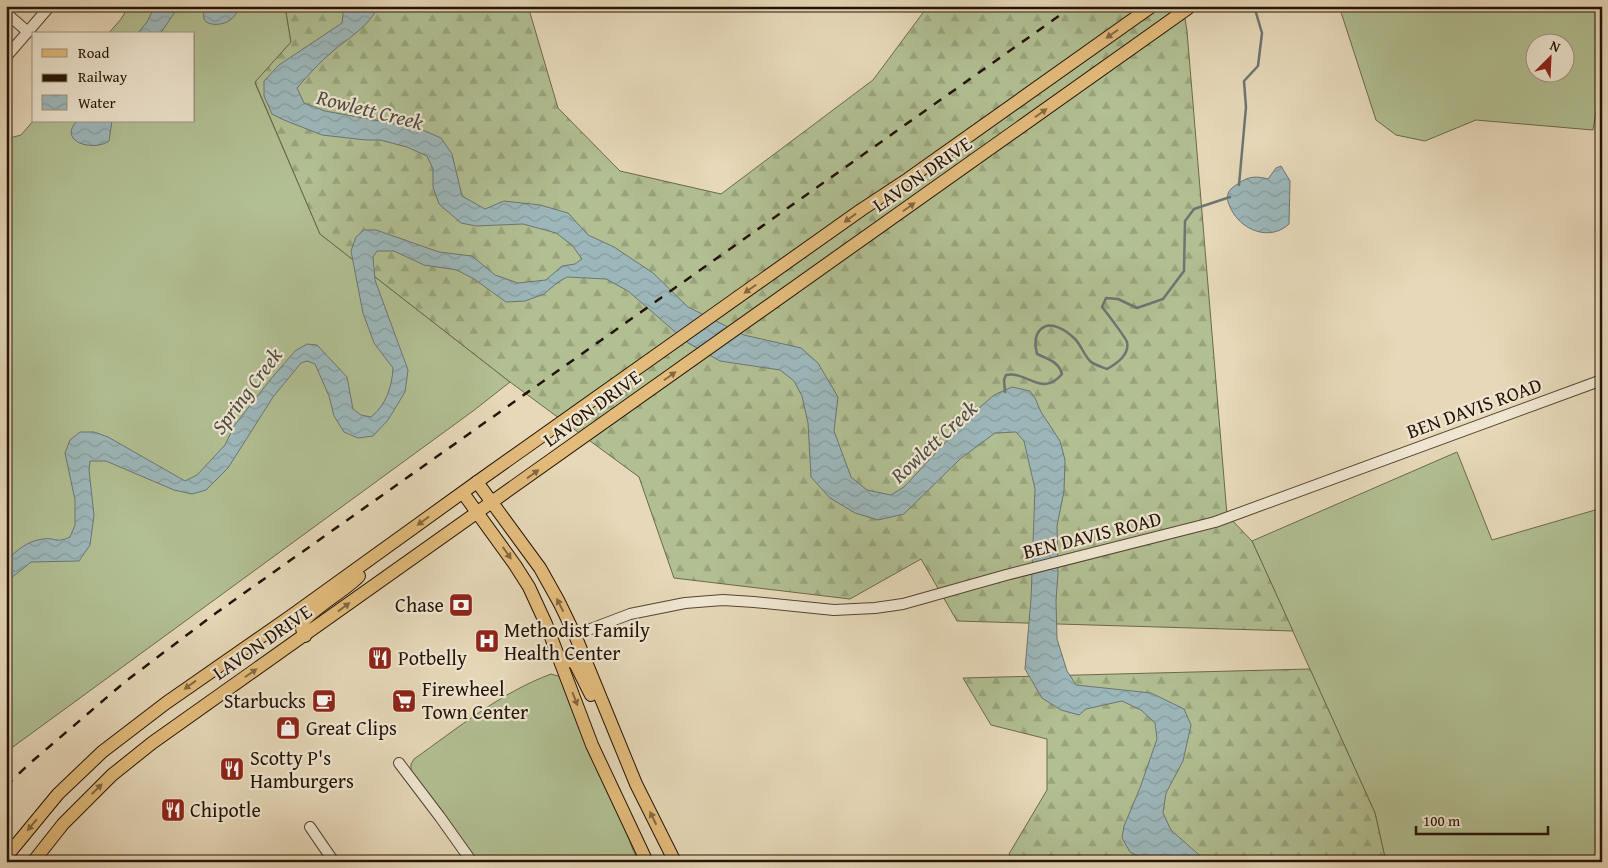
<svg xmlns="http://www.w3.org/2000/svg" width="1608" height="868" font-family="'Gentium Book Plus',serif">
<style>
.grass{fill:#b1bf92;stroke:#6a694c;fill-rule:evenodd}
.forest{fill:url(#forest-firs);stroke:#6a694c}
.water{fill:url(#water-waves);stroke:#6c7572}
.lines{fill:none;stroke-linecap:round;stroke-linejoin:round}
.stream{stroke:#6c7572;stroke-width:2.5}
.minor-casing{stroke:#544432;stroke-width:12}
.major-casing{stroke:#241306;stroke-width:14}
.minor{stroke:#efe6d1;stroke-width:10}
.major{stroke:#e3bc7c;stroke-width:12}
.rail{stroke:#241306;stroke-width:2.5;stroke-dasharray:9 9;stroke-linecap:butt}
.oneway{fill:#846841}
.labels{text-anchor:middle;stroke-width:4.5;stroke-linejoin:round;paint-order:stroke}
.street-label{font-size:20px;fill:#241306;stroke:#efe6d1}
.poi-label{font-size:20px;fill:#241306;stroke:#efe6d1;text-anchor:start}
.water-label{font-size:21px;font-style:italic;fill:#4e4c45;stroke:#efe6d1}
</style>
<defs>
<pattern id="forest-firs" width="22" height="20" patternUnits="userSpaceOnUse" patternTransform="scale(1.25)"><rect width="22" height="20" fill="#b1bf92"/><path d="M5 1l3.5 6h-7zM16 11l3.5 6h-7z" fill="#98a37c"/></pattern>
<pattern id="water-waves" width="16" height="10" patternUnits="userSpaceOnUse" patternTransform="scale(1.25)"><rect width="16" height="10" fill="#9cb7ba"/><path d="M0 5q4-4 8 0t8 0" fill="none" stroke="#869c9e"/></pattern>
</defs>
<rect width="100%" height="100%" fill="#e6d8b8"/>
<filter id="stains"><feTurbulence type="fractalNoise" baseFrequency=".004" numOctaves="4"/><feColorMatrix values="0 0 0 0 .2 0 0 0 0 .09 0 0 0 0 .02 0 0 0 .5 -.17"/></filter>
<radialGradient id="worn" r=".72"><stop offset=".6" stop-color="#630" stop-opacity="0"/><stop offset="1" stop-color="#630" stop-opacity=".3"/></radialGradient>
<g class="grass">
<path d="M129,6H285L291,42L255,83L320,234L510,382L473,411L6,752V139L21,135L34,120V121H194V34H108L121,19Z"/>
<path d="M1339,6H1602V76L1593,130L1476,120L1425,141L1396,135L1376,120ZM1536,42H1566V72H1536Z"/>
<path d="M1457,452L1492,540L1602,508V862H1386L1375,813L1252,541Z"/>
<path d="M551,674L561,677L620,814L633,850L639,862H476L411,771V764L414,759C458,728 500,693 551,674Z"/>
</g>
<g class="forest">
<path d="M285,6H528L558,108L620,171L721,194L873,80L928,6H1183L1187,31L1227,515L1252,541L1293,631L957,621L921,559L850,599L674,578L639,477L510,382L320,234L255,82L291,42Z"/>
<path d="M1310,669L1375,813L1386,862H1012L1009,854L1047,790V739L991,725L963,678Z"/>
</g>
<g class="water">
<path d="M155,6H179L160,34H137L147,22Z"/>
<path d="M205,6H239C238,11 235,17 230,20C225,25 207,27 204,19C203,15 204,10 205,6Z"/>
<path d="M341,6L377,7C372,24 347,39 333,51C320,62 308,75 297,88L304,103L325,111L418,128L441,138L452,154L462,196L485,209L504,201L540,205L568,213L588,235L614,247L653,273L688,307L744,335L801,348L818,363L838,397L834,431L851,477L867,490L891,495L904,487L972,414L994,395L1012,387L1030,391L1035,398L1041,412L1060,441L1065,460L1064,491L1057,526L1058,573L1056,601L1057,639L1067,671L1076,685L1151,693L1184,709L1191,725L1183,761L1166,793L1163,813L1171,830L1207,862H1150L1130,852L1122,838L1124,826L1140,788L1157,739L1155,723L1141,710L1122,701L1086,709L1079,715L1061,710L1042,698L1025,669L1031,599L1035,489L1024,441L1016,432L995,433L960,459L904,514L878,520L855,513L830,498L811,477L808,423L802,396L794,381L780,370L720,361L688,343L628,291L606,279L567,277L557,283L544,294L525,301L506,302L474,279L457,270L424,265L394,251H377L373,257L375,280L408,370L405,392L388,420L373,436L358,438L344,432L334,416L329,396L315,364L307,361L301,363L273,397L228,468L206,490L192,494L174,490L106,461H90L89,470L94,515L90,545L79,561L31,562L6,582V561C17,550 27,541 43,539C56,537 55,544 70,537L75,525V500L65,453L70,440L80,432H94L108,437L185,481L197,475L225,445L234,426L270,380L295,351L307,344L317,345L347,377L353,409L361,415L371,417C386,405 392,387 393,368L374,343L363,313L351,251L356,237L364,230H376L439,252L472,256L495,275L518,283L546,280L562,266L575,264L582,259L572,245L556,233L523,224L476,226L461,223L439,204L433,187V169L427,156L407,147L380,140H366L322,135L284,120L272,114L264,96V81L279,65L342,23L343,14Z"/>
<path d="M77,121H112L109,141C94,152 57,142 77,121Z"/>
<path d="M1281,166L1290,181L1289,224C1270,242 1241,230 1231,209C1229,205 1226,198 1228,194C1229,189 1235,186 1239,183C1249,176 1257,176 1268,179L1276,168Z"/>
</g>
<g class="lines">
<g class="stream">
<path d="M1239,185L1246,107L1244,81L1258,66L1262,33L1254,6"/>
<path d="M1005,392L1004,380L1006,375C1028,371 1042,398 1062,374C1059,362 1048,359 1037,354C1035,346 1034,335 1041,329C1051,320 1067,331 1075,339C1081,345 1084,355 1090,361C1094,365 1102,367 1107,369C1116,364 1130,355 1127,342C1125,337 1107,313 1102,307L1106,298L1118,299L1137,308L1163,299L1184,271L1185,221L1194,209L1230,197"/>
</g>
<defs>
<g id="minor">
<path d="M6,13L28,32"/>
<path d="M6,57L50,6"/>
<path d="M575,635L630,614L685,603L723,600L754,602L834,610L875,608L903,604L1006,575L1215,522L1602,380"/>
<path d="M399,763L440,817L472,862"/>
<path d="M310,827L334,862"/>
</g>
<g id="major">
<path d="M477,482L540,568L559,602L575,635L636,784L675,862"/>
<path d="M463,493L515,565L529,587L546,624L592,745L647,862"/>
<path d="M305,636C303,632 301,629 302,625C305,613 348,589 359,576"/>
<path d="M561,663L570,661L575,663L591,695"/>
<path d="M6,857L58,794L102,752L166,703L291,616L477,482L861,210L908,179L1152,6"/>
<path d="M33,862L63,824L112,775L152,743L1191,6"/>
</g>
</defs>
<use href="#minor" class="minor-casing"/>
<use href="#major" class="major-casing"/>
<use href="#minor" class="minor"/>
<use href="#major" class="major"/>
<path class="rail" d="M6,786L29,764L126,681L216,613L1073,6"/>
</g>
<defs><path id="oneway-solid" d="M-6-.8H1V-3.2L6.5 0L1 3.2V.8H-6Z" transform="scale(1.25)"/></defs>
<g class="oneway">
<use href="#oneway-solid" transform="translate(1112 34) rotate(145)"/>
<use href="#oneway-solid" transform="translate(1041 113) rotate(-35)"/>
<use href="#oneway-solid" transform="translate(909 207) rotate(-35)"/>
<use href="#oneway-solid" transform="translate(850 218) rotate(144)"/>
<use href="#oneway-solid" transform="translate(750 289) rotate(145)"/>
<use href="#oneway-solid" transform="translate(670 376) rotate(-35)"/>
<use href="#oneway-solid" transform="translate(533 474) rotate(-36)"/>
<use href="#oneway-solid" transform="translate(423 521) rotate(144)"/>
<use href="#oneway-solid" transform="translate(507 553) rotate(55)"/>
<use href="#oneway-solid" transform="translate(560 605) rotate(-117)"/>
<use href="#oneway-solid" transform="translate(344 607) rotate(-36)"/>
<use href="#oneway-solid" transform="translate(251 673) rotate(-35)"/>
<use href="#oneway-solid" transform="translate(190 685) rotate(144)"/>
<use href="#oneway-solid" transform="translate(575 699) rotate(69)"/>
<use href="#oneway-solid" transform="translate(97 789) rotate(-45)"/>
<use href="#oneway-solid" transform="translate(653 818) rotate(-116)"/>
<use href="#oneway-solid" transform="translate(32 825) rotate(130)"/>
</g>
<defs>
<symbol id="bank-square" viewBox="-11 -11 22 22"><rect x="-9" y="-9" width="18" height="18" rx="4" fill="#8f2418" stroke="#efe6d1"/><path d="M-6-4H6V4H-6ZM0-2.3a2.3 2.3 0 1 0 0 4.6a2.3 2.3 0 1 0 0-4.6Z" fill="#fff"/></symbol>
<symbol id="hospital-square" viewBox="-11 -11 22 22"><rect x="-9" y="-9" width="18" height="18" rx="4" fill="#8f2418" stroke="#efe6d1"/><path d="M-5-5h3v3.5h4V-5h3V5h-3V1.5h-4V5h-3Z" fill="#fff"/></symbol>
<symbol id="restaurant-square" viewBox="-11 -11 22 22"><rect x="-9" y="-9" width="18" height="18" rx="4" fill="#8f2418" stroke="#efe6d1"/><path d="M-5-6h1v4h1v-4h1v4h1v-4h1v5L-1.5 .5V6h-2V.5L-5-1ZM5-6V6H3V1.5H1.5Q1.5-4 5-6Z" fill="#fff"/></symbol>
<symbol id="cafe-square" viewBox="-11 -11 22 22"><rect x="-9" y="-9" width="18" height="18" rx="4" fill="#8f2418" stroke="#efe6d1"/><path d="M-5.5-4.5H6V0H3Q3 3.5 0 3.5H-2.5Q-5.5 3.5-5.5 0ZM3-3.2v2h1.7v-2ZM-6 4.5H4V6H-6Z" fill="#fff"/></symbol>
<symbol id="supermarket-square" viewBox="-11 -11 22 22"><rect x="-9" y="-9" width="18" height="18" rx="4" fill="#8f2418" stroke="#efe6d1"/><path d="M-6-5.5h2.5l.6 2H6L4.5 2H-2.5L-4.4-4H-6ZM-1.5 3.2a1.3 1.3 0 1 0 .1 0ZM3 3.2a1.3 1.3 0 1 0 .1 0Z" fill="#fff"/></symbol>
<symbol id="shop-square" viewBox="-11 -11 22 22"><rect x="-9" y="-9" width="18" height="18" rx="4" fill="#8f2418" stroke="#efe6d1"/><path d="M-5-2.5h2.3a2.7 3.5 0 0 1 5.4 0H5L5.5 6h-11ZM-1.5-2.5h3a1.5 2.3 0 0 0-3 0Z" fill="#fff"/></symbol>
</defs>
<g fill-rule="evenodd">
<use href="#bank-square" x="447" y="591" width="28" height="28"/>
<use href="#hospital-square" x="473" y="627" width="28" height="28"/>
<use href="#restaurant-square" x="366" y="644" width="28" height="28"/>
<use href="#cafe-square" x="310" y="687" width="28" height="28"/>
<use href="#supermarket-square" x="390" y="687" width="28" height="28"/>
<use href="#shop-square" x="274" y="714" width="28" height="28"/>
<use href="#restaurant-square" x="218" y="755" width="28" height="28"/>
<use href="#restaurant-square" x="159" y="796" width="28" height="28"/>
</g>
<g class="labels">
<g class="street-label">
<text transform="translate(922 174) rotate(-35)" y="7">LAVON DRIVE</text>
<text transform="translate(592 408) rotate(-36)" y="7">LAVON DRIVE</text>
<text transform="translate(1474 408) rotate(-20)" y="7">BEN DAVIS ROAD</text>
<text transform="translate(1092 535) rotate(-14)" y="7">BEN DAVIS ROAD</text>
<text transform="translate(262 642) rotate(-35)" y="7">LAVON DRIVE</text>
</g>
<g class="poi-label">
<text x="444" y="612" text-anchor="end">Chase</text>
<text x="504" y="637">Methodist Family<tspan x="504" dy="23">Health Center</tspan></text>
<text x="398" y="665">Potbelly</text>
<text x="422" y="696">Firewheel<tspan x="422" dy="23">Town Center</tspan></text>
<text x="306" y="708" text-anchor="end">Starbucks</text>
<text x="306" y="735">Great Clips</text>
<text x="250" y="765">Scotty P's<tspan x="250" dy="23">Hamburgers</tspan></text>
<text x="190" y="817">Chipotle</text>
</g>
<g class="water-label">
<text transform="translate(370 110) rotate(14)" y="7">Rowlett Creek</text>
<text transform="translate(247 391) rotate(-53)" y="7">Spring Creek</text>
<text transform="translate(934 442) rotate(-43)" y="7">Rowlett Creek</text>
</g>
</g>
<rect width="1608" height="868" fill="none" stroke="#e6d8b8" stroke-width="25"/>
<rect x="8" y="8" width="1593" height="853" fill="none" stroke="#241306" stroke-width="2.5"/>
<rect x="12" y="12" width="1583" height="843" fill="none" stroke="#241306"/>
<rect x="32" y="32" width="162" height="90" fill="#efe6d1" stroke="#9e9280"/>
<rect x="42" y="49" width="25" height="8" fill="#e3bc7c" stroke="#9e9280"/>
<text x="78" y="58" font-size="15" fill="#241306">Road</text>
<rect x="42" y="74" width="25" height="8" fill="#241306" stroke="#9e9280"/>
<text x="78" y="82" font-size="15" fill="#241306">Railway</text>
<rect x="42" y="95" width="25" height="15" fill="url(#water-waves)" stroke="#9e9280"/>
<text x="78" y="108" font-size="15" fill="#241306">Water</text>
<g transform="translate(1550 58) rotate(24)"><circle r="24" fill="#efe6d1" stroke="#9e9280"/>
<path d="M0-4L9 19L0 12L-9 19Z" fill="#8f2418"/>
<text y="-8" font-size="14" font-weight="bold" text-anchor="middle" fill="#241306">N</text>
</g>
<path d="M1416 826v8h132v-8" fill="none" stroke="#241306" stroke-width="2.5"/>
<text x="1423" y="826" font-size="15" fill="#241306" stroke="#efe6d1" stroke-width="4" paint-order="stroke">100 m</text>
<rect width="100%" height="100%" filter="url(#stains)"/>
<rect width="100%" height="100%" fill="url(#worn)"/>
</svg>
